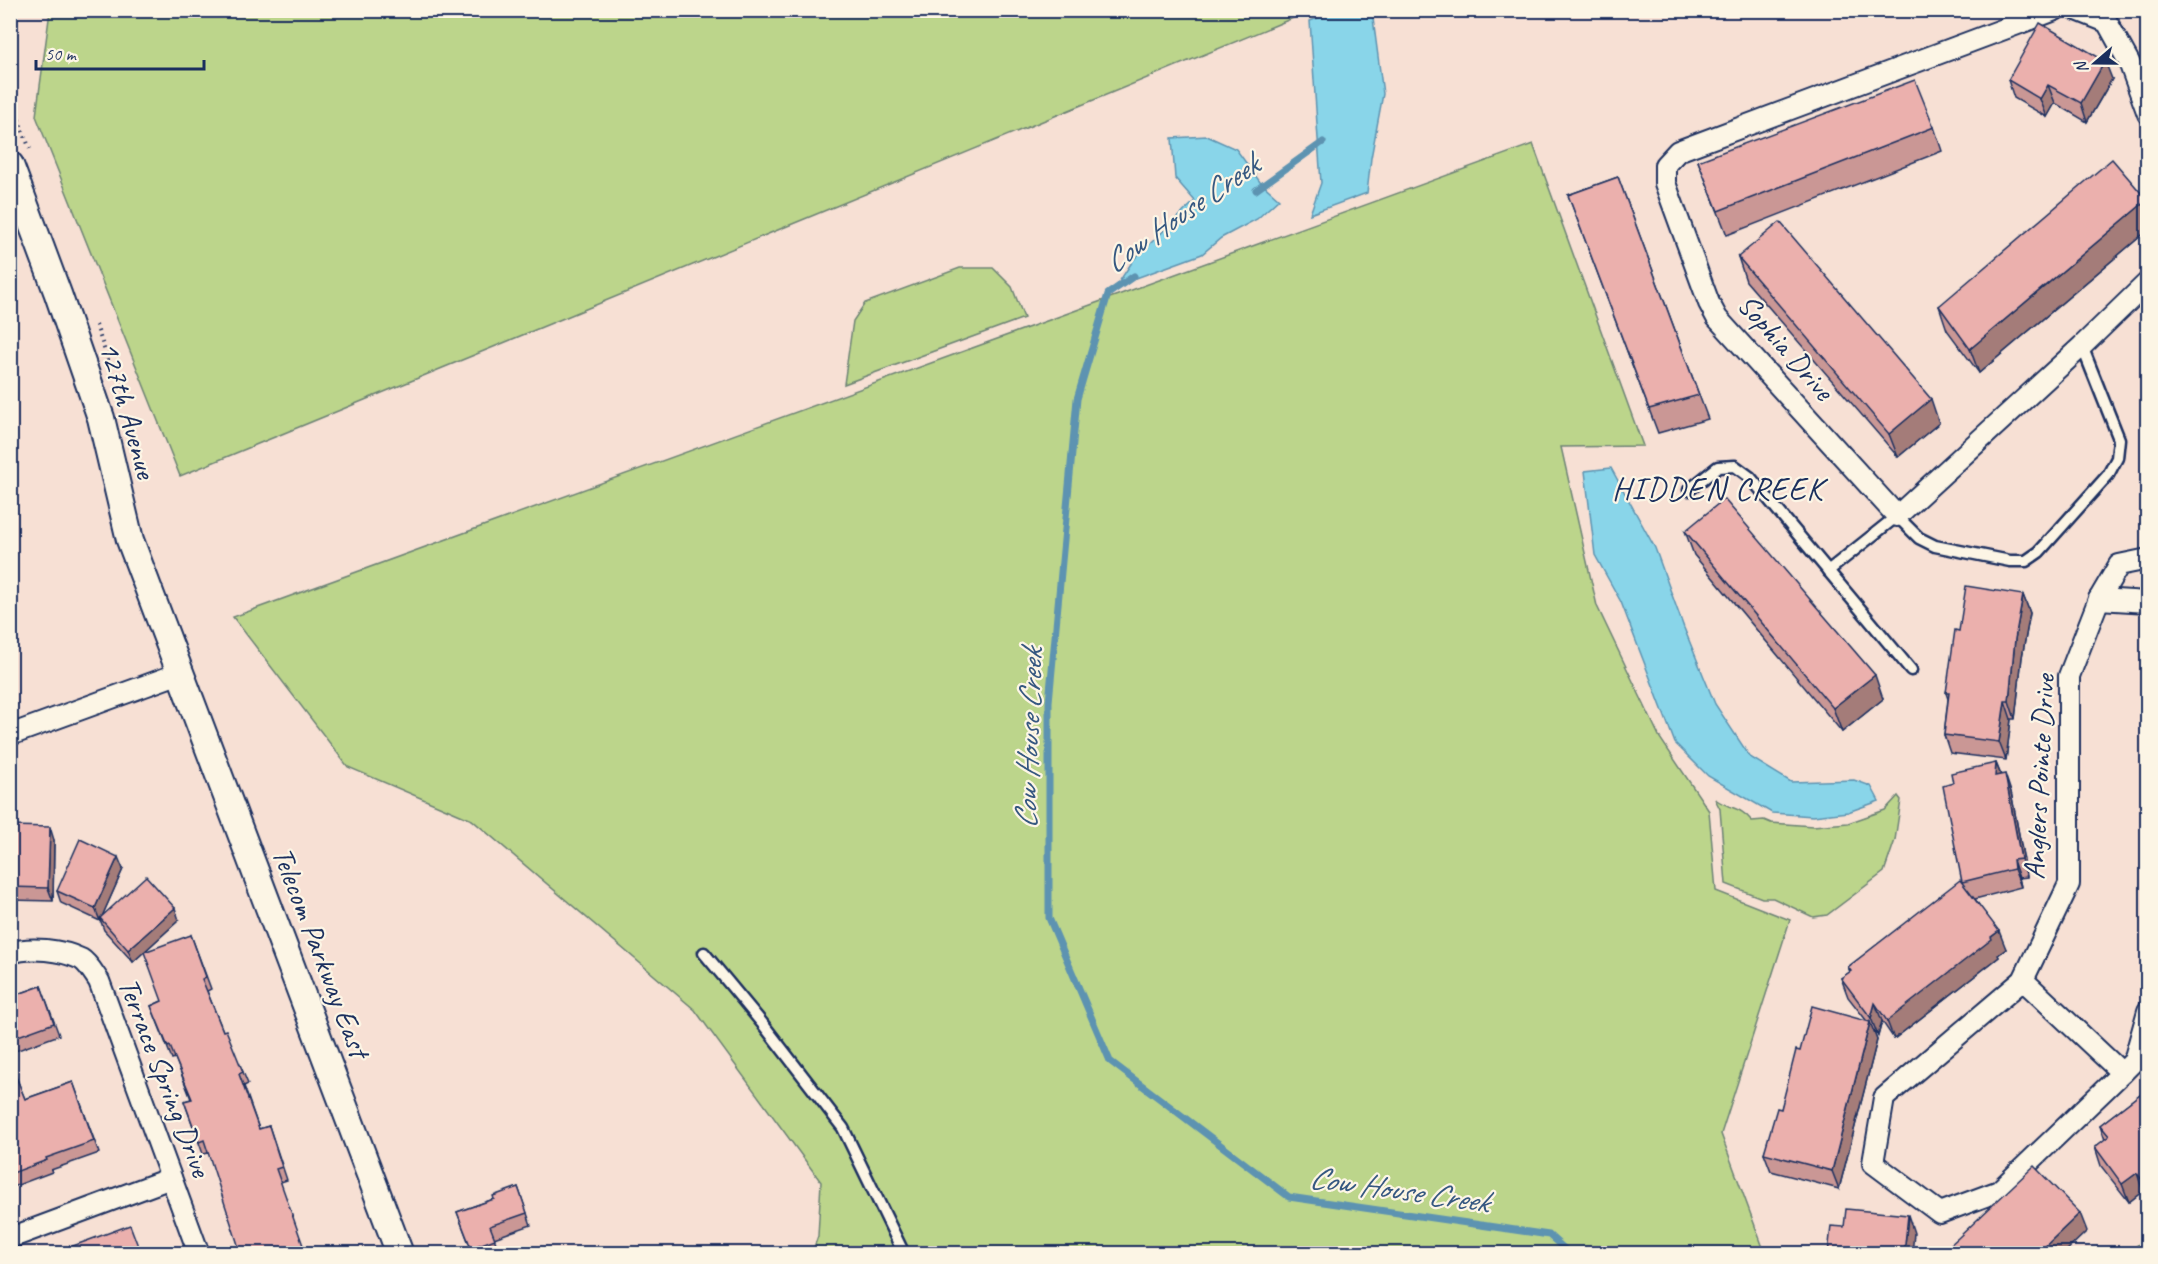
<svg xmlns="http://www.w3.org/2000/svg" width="2158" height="1264" font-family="Caveat,sans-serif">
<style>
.green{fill:#bcd58b;stroke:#6c8274;stroke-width:1.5}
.water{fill:#89d5e9;stroke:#5d93b1;stroke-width:1.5}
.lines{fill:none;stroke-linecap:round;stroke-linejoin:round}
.stream{stroke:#5d93b1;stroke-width:7}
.service-casing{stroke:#1b2f5e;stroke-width:15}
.minor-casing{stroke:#1b2f5e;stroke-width:24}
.tertiary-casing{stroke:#1b2f5e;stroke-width:30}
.path{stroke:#1b2f5e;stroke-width:4;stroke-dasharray:1.5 4.5;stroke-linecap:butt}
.service{stroke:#fcf5e5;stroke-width:10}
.minor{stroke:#fcf5e5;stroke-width:20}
.tertiary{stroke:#fcf5e5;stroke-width:26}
.wall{fill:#ca9795;stroke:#1b2f5e;stroke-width:1.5}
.shaded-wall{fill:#a47b79;stroke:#1b2f5e;stroke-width:1.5}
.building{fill:#ebb0ad;stroke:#1b2f5e;stroke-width:1.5}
.labels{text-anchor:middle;stroke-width:4.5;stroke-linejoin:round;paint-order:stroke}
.street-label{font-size:30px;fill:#1b2f5e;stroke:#fcf5e5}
.water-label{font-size:32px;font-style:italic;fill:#365881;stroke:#fcf5e5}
.neighbourhood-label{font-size:32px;letter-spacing:1.5px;fill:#1b2f5e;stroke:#fcf5e5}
</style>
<rect width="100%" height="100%" fill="#f7e0d4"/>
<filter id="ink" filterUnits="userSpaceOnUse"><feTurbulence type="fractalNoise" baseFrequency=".0167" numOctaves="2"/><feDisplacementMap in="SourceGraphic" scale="12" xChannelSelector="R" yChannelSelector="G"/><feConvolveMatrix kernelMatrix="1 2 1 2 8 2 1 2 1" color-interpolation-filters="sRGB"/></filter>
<g filter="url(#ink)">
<g class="green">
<path d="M50,11V10L1310,11L180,476L36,116Z"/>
<path d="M1533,144L1643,446L1561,447L1597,606L1660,738L1709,811L1716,891L1790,920L1721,1134L1765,1253H812L818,1236L821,1182L695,1010L472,820L348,767L233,617Z"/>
<path d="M960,268H993L1012,287L1024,318L844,384L853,321L865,303Z"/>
<path d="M1898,796L1901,800L1895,840L1884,872L1827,915L1813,917L1773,898H1762L1726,884L1720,809L1715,799C1731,810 1740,806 1752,821L1764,820L1771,823L1813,826L1848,823L1885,810Z"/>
<path d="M2147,1237V1253H2128Z"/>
</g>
<g class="water">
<path d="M1336,11H1372L1383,94L1371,158L1367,193L1310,214L1321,183L1310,21Z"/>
<path d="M1207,136L1236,149L1260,182L1279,199L1257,219L1221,238L1202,254L1117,285L1134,259L1195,201L1175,178L1172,138Z"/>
<path d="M1611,468L1655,548L1684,628L1715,704L1750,757L1791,782L1854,780L1871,786L1879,801L1848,812L1813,816L1772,813L1708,776L1675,743L1621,602L1595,555L1585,471Z"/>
</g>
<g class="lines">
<g class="stream">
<path d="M1256,190L1323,142"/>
<path d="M1134,276L1108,294L1077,399L1049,702V918L1110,1061L1289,1197L1549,1235L1570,1254"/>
</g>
<defs>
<g id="service">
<path d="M1689,490L1718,467L1735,466L1750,477L1911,670"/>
<path d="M1828,571L1897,516L1919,538L1935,546L2010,561H2026L2039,552L2108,475L2117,458L2119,439L2082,346"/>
<path d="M704,953L762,1023L843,1128L904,1254"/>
</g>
<g id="minor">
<path d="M2055,10L1678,151L1665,165V183L1709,303L1717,318L1897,516L2082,346L2148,282"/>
<path d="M2077,10L2107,22L2129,62L2148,114"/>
<path d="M2148,559L2119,565L2099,599L2069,676V884L2023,980L1884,1098L1873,1163L1940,1213L1999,1191L2122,1073L2134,1061L2148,1011"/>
<path d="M2099,599L2148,602"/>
<path d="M10,735L180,673"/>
<path d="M10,953C30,946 62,950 81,959C88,963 94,974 99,981L199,1254"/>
<path d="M2023,980L2122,1073"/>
<path d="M10,1238L171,1178"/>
</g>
<path id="tertiary" d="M10,165L58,294L101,418L130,540L400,1254"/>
</defs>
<use href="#service" class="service-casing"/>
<use href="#minor" class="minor-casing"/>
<use href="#tertiary" class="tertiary-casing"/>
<g class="path">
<path d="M10,97L31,152"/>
<path d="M96,325L109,363"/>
</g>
<use href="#service" class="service"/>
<use href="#minor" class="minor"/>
<use href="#tertiary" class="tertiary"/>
</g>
<g class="wall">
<path d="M2112,79L2087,122L2055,103L2047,117L2014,98L2008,80Z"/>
<path d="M1934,127L1942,151L1727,235L1698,161Z"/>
<path d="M1618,177L1708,419L1658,433L1568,195Z"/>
<path d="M2147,200L2148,202V230L1979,373L1947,330L1939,306Z"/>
<path d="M1738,257L1939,423L1898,457L1746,281Z"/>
<path d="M1685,531L1883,699L1842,732L1694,555Z"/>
<path d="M2023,595L2030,613L2022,657L2015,719H2011L2006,760L1950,753L1944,735L1948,699L1946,693L1959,631Z"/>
<path d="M1996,763L2001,775L2011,792L2027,877L2019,878L2021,887L1975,899L2006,949L1998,955L1999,957L1894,1039L1882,1021L1878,1036L1873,1030L1877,1040L1839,1189L1771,1171L1764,1153L1781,1109L1800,1051L1866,1020L1848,997L1841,978L1850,972L1848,967L1962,882L1953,783Z"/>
<path d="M10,826L54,840L53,901L10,900Z"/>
<path d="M123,869L102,916L179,920L133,962L104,930L100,919V921L61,903L57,891Z"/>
<path d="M191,935L211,989L207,991L223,1031L243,1072L248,1084L244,1086L259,1129L269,1126L287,1180L281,1182L208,1153L203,1154L184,1101L191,1099L175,1058L172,1059L151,1006L162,1001Z"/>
<path d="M41,986L59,1035L10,1053V997Z"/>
<path d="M10,1062L25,1099L73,1082L99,1153L51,1170L52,1172L10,1188Z"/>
<path d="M2148,1088V1196L2143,1191L2129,1202L2101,1166L2095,1147L2105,1140L2100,1125Z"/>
<path d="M518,1187L531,1225L494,1238L499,1251L493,1254H473L457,1212L494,1199Z"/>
</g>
<g class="shaded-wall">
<path d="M2105,61L2112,79L2087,122L2081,103Z"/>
<path d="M2048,85L2055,103L2047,117L2040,99Z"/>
<path d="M2147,200L2148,202V230L1979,373L1970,349Z"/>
<path d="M1931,399L1939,423L1898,457L1889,434Z"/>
<path d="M2023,595L2030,613L2022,657L2015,719L2009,701L2015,639Z"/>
<path d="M1875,675L1883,699L1842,732L1833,708Z"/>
<path d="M2005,701L2011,719L2006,760L1999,742Z"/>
<path d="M1996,763L2003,781L1995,776Z"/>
<path d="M2005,774L2011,792L2027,877L2021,859Z"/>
<path d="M50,827L54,840L53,901L48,888Z"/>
<path d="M118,857L123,869L100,921L95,908Z"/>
<path d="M2013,860L2019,878L2021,887L2014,869Z"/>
<path d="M175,908L179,920L133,962L128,950Z"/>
<path d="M1999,931L2006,949L1998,955L1999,957L1894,1039L1887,1021Z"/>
<path d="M1875,1003L1882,1021L1878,1036L1871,1018Z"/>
<path d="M1870,1022L1877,1040L1839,1189L1832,1171Z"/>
<path d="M2137,1173L2143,1191L2129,1202L2122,1184Z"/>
<path d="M2080,1213L2087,1231L2063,1254H2037Z"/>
<path d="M1908,1215L1914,1233L1912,1254H1904Z"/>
</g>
<g class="building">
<path d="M2040,23L2105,61L2081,103L2048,85L2040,99L2008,80Z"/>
<path d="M1915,80L1934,127L1718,211L1698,161Z"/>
<path d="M2112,159L2147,200L1970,349L1939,306Z"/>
<path d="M1618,177L1699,395L1649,409L1568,195Z"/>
<path d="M1780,222L1931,399L1889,434L1738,257Z"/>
<path d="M1724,499L1875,675L1833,708L1685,531Z"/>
<path d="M1966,586L2023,595L2015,639L2009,701H2005L1999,742L1944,735L1949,693H1946L1955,630L1959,631Z"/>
<path d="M1996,763L1995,776L2005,774L2021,859L2013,860L2014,869L1962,882L1943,786L1953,783L1951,773Z"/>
<path d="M10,826L50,827L48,888L10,887Z"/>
<path d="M80,839L118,857L95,908L57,891Z"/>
<path d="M146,876L175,908L128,950L100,918Z"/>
<path d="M1960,880L1999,931L1991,937L1992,939L1887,1021L1875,1003L1871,1018L1841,978L1851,971L1848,967Z"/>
<path d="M191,935L206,977L202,979L223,1031L226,1030L243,1072L239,1074L259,1129L269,1126L282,1167L276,1169L306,1254H241L204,1140L199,1142L184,1101L192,1099L170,1046L168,1047L151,1006L162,1001L144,952Z"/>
<path d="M41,986L54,1023L10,1039V997Z"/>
<path d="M1812,1006L1870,1022L1832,1171L1764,1153L1777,1108L1781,1109L1796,1050L1800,1051Z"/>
<path d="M10,1062L25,1099L73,1082L94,1141L46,1158L47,1160L10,1174Z"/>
<path d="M2148,1088V1183L2146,1185L2137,1173L2122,1184L2095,1147L2109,1136L2100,1125Z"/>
<path d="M2034,1166L2080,1213L2037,1254H1940L1958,1238Z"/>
<path d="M518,1187L527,1213L490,1226L495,1239L471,1248L457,1212L494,1199L493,1196Z"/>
<path d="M1846,1209L1908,1215L1904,1254H1828L1831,1226L1844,1227Z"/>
<path d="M130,1225L141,1254H76L73,1246Z"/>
</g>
</g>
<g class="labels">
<g class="street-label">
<text transform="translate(1786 347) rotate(49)" y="10">Sophia Drive</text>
<text transform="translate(128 410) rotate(74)" y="10">127th Avenue</text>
<text transform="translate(2039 777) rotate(-87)" y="10">Anglers Pointe Drive</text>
<text transform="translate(321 952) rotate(69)" y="10">Telecom Parkway East</text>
<text transform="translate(165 1077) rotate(69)" y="10">Terrace Spring Drive</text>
</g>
<g class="water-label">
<text transform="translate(1181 213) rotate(-35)" y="11">Cow House Creek</text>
<text transform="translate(1028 739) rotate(-88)" y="11">Cow House Creek</text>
<text transform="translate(1399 1189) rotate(8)" y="11">Cow House Creek</text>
</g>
<g class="neighbourhood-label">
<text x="1718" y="499">HIDDEN CREEK</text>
</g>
</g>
<rect width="2158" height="1264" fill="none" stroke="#fcf5e5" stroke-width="36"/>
<rect x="18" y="18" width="2122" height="1228" fill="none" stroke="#1b2f5e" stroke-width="2" filter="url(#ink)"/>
<g transform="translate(2095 63) rotate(250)" stroke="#fcf5e5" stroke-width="4.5" paint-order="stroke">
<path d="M0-4.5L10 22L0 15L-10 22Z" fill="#1b2f5e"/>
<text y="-9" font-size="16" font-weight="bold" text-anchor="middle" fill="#1b2f5e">N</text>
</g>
<path d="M36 60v9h168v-9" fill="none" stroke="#1b2f5e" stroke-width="3"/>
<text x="45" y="60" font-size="18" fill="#1b2f5e" stroke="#fcf5e5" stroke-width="4.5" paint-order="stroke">50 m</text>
</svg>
